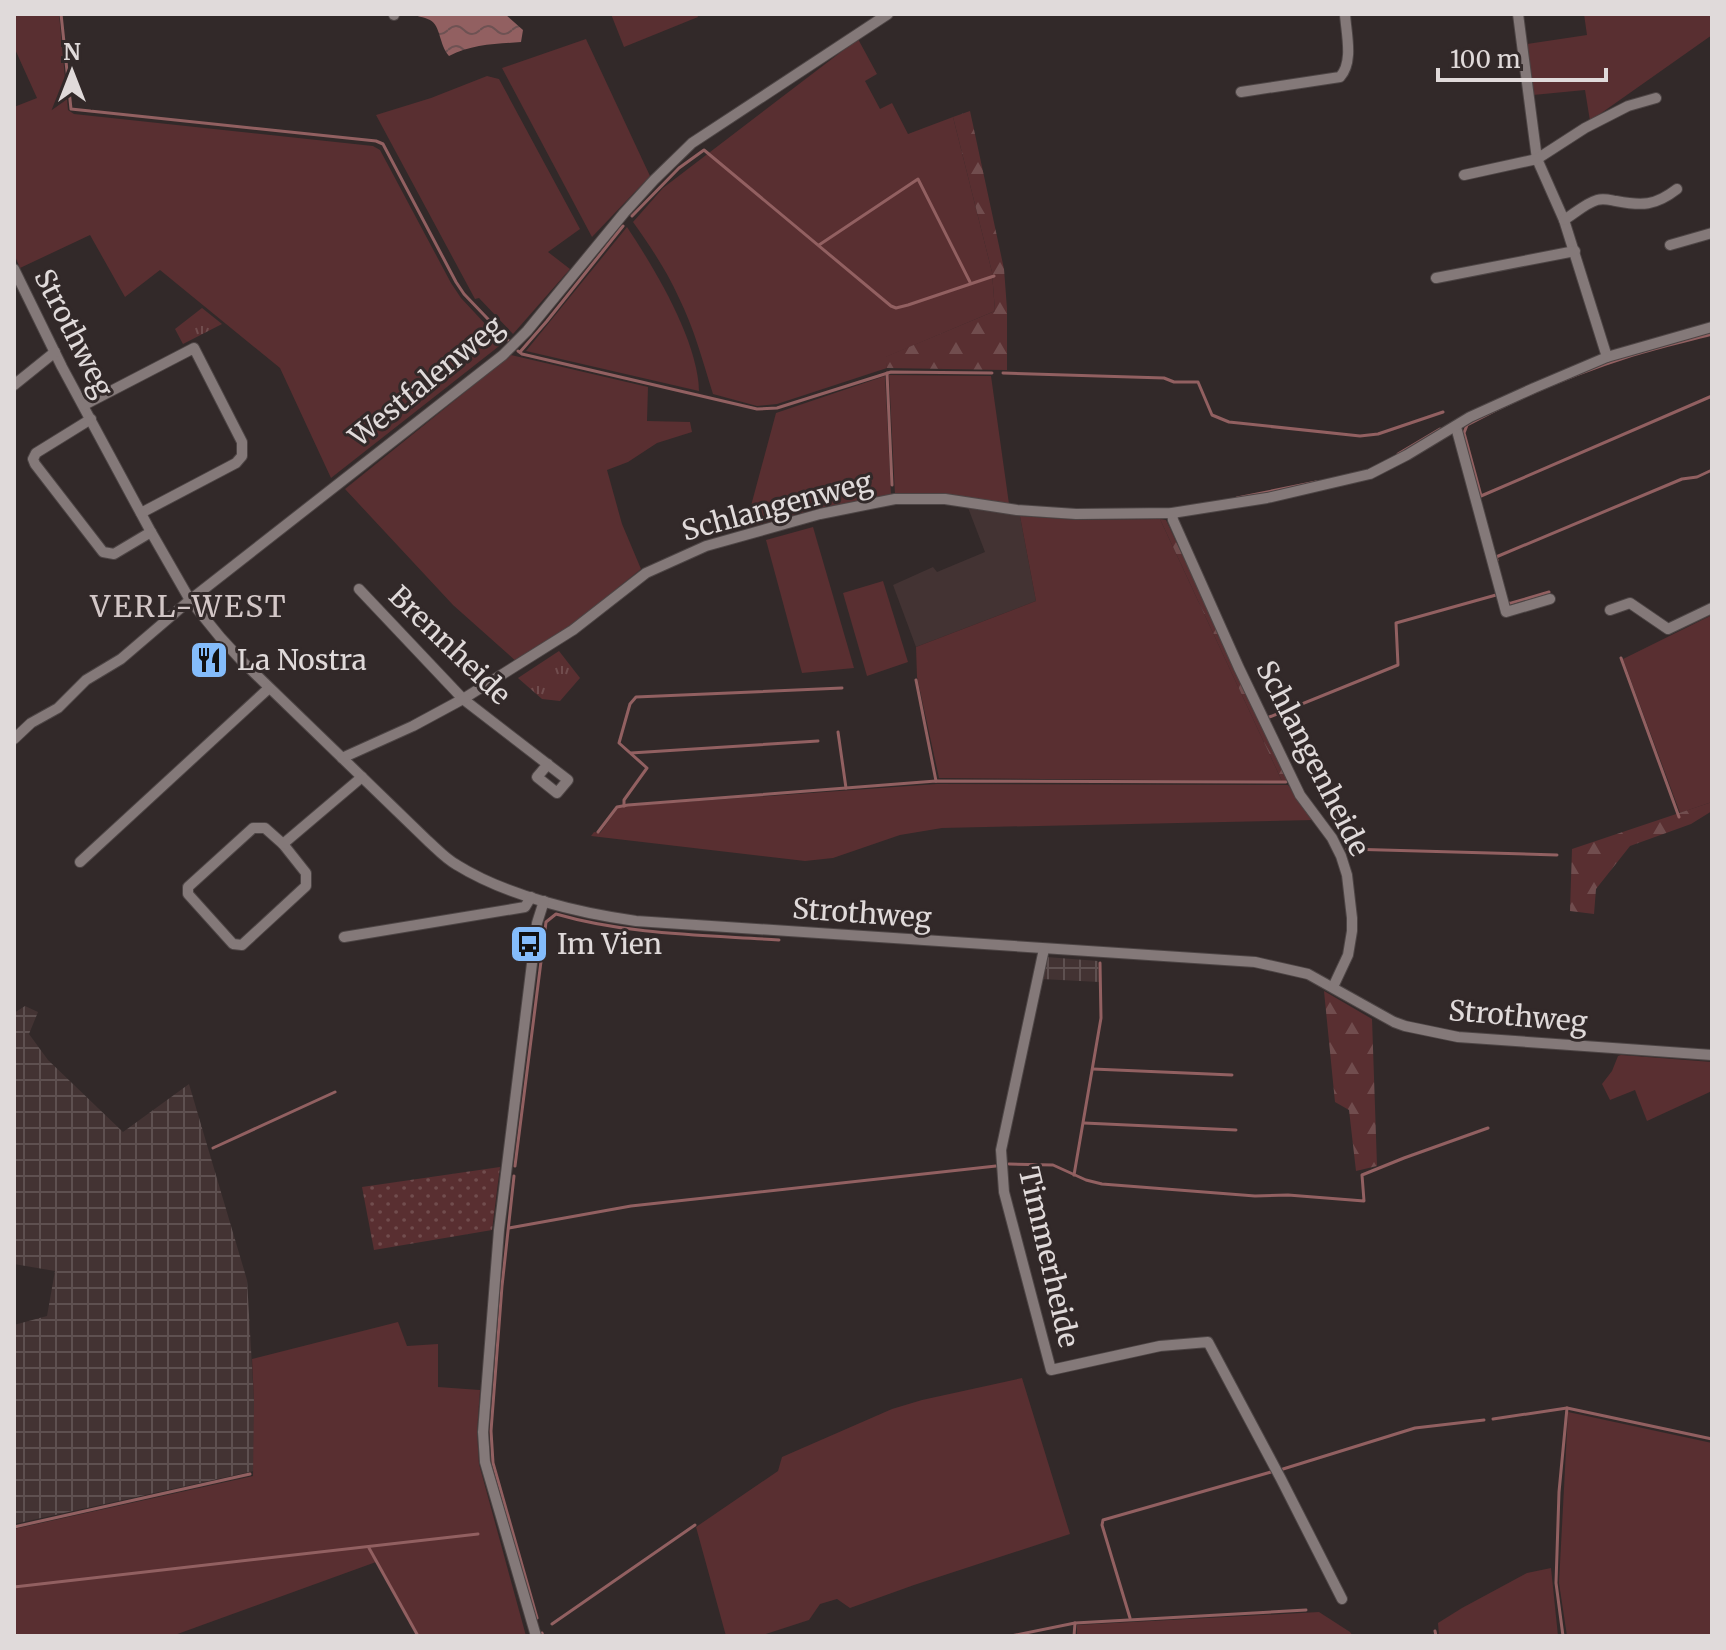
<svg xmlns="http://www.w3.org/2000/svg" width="1726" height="1650" font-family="Merriweather,serif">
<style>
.built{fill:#433333}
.industrial{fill:url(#industrial-grid)}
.grass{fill:#592f31}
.forest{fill:url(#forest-firs)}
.park{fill:url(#park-tufts)}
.garden{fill:url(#garden-dots)}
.water{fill:url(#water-waves)}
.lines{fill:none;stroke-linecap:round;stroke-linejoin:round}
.stream{stroke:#926061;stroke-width:3}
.minor-casing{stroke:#4d4545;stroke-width:12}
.minor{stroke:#847979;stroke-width:10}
.labels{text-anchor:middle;stroke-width:6;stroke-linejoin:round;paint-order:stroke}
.street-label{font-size:28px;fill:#e0dada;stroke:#322929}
.poi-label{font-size:28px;fill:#e0dada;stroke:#322929;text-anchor:start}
.neighbourhood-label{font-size:30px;letter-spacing:2px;fill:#d3c7c7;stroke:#322929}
</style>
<defs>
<pattern id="industrial-grid" width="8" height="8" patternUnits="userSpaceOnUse" patternTransform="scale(2)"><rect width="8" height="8" fill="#433333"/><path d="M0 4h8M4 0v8" fill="none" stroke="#5e5050"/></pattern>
<pattern id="forest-firs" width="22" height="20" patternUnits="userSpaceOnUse" patternTransform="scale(2)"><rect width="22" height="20" fill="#592f31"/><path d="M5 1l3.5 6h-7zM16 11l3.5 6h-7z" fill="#714d4e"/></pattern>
<pattern id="park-tufts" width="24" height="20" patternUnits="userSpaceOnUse" patternTransform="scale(2)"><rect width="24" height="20" fill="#592f31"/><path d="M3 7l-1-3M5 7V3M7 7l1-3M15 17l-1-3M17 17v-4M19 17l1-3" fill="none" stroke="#714d4e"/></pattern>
<pattern id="garden-dots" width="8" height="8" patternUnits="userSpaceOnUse" patternTransform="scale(2)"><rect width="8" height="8" fill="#592f31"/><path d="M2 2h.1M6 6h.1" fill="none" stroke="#714d4e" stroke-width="1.8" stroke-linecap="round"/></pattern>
<pattern id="water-waves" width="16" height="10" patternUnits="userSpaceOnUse" patternTransform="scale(2)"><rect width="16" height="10" fill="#926061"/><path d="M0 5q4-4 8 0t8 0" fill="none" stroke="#6e5253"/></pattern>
</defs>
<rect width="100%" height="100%" fill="#322929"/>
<path class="built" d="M967,505L1020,516L1036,601L916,647L893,585L933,567L937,572L985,552Z"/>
<g class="industrial">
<path d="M1046,957L1098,961L1099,982L1042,979Z"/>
<path d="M25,1006L38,1012L29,1034L48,1060L123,1132L189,1084L247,1280L254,1401V1471L14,1524V1325L47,1316L55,1271L14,1264V1013Z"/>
</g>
<g class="grass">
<path d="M14,14H59L68,110L74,114L373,146L380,150L451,283L461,298L503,343L331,478L280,368L160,270L125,297L90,235L20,268L14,254V107L37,98L14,47Z"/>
<path d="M611,14H697L698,17L624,47Z"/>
<path d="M1584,14H1712V35L1590,121L1585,90L1533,95L1527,44L1587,35Z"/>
<path d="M586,39L650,176L592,237L502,68Z"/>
<path d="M858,39L877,74L865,81L880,109L892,103L908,134L953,117L992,272L995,311L886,357L887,368L777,404L757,406L713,394C703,362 694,328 679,298C667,271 650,246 633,222L663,188Z"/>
<path d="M487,76L499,79L580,229L548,252L570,269L513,334L479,298L475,299L376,115L431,98Z"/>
<path d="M627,227C655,269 698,341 699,391L526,351Z"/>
<path d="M511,355L648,387L647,421L690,422L692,432L657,443L628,462L607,470L622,524L641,569L568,628L518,663L453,605L345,489Z"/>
<path d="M889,375L991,376L1009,504C970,496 934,493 895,495Z"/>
<path d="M885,376L891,495L820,508L745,528L776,413Z"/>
<path d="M1020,516L1077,520L1160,519L1282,781L939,778L917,677L916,647L1036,601Z"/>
<path d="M813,527L854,668L802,673L766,540Z"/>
<path d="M883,581L908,662L867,676L843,593Z"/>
<path d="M1712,615V802L1680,813L1623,659Z"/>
<path d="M937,784L1288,785L1314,820L942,828L900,835L833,858L805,861L591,836L594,832L600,833L618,808L629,806Z"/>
<path d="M1621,1055L1712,1062V1091L1647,1121L1635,1090L1610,1100L1602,1084L1612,1071L1618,1056Z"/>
<path d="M398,1322L407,1346L438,1344V1387L480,1390L477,1432L479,1464L526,1636H419L376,1562L172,1636H21L14,1633V1529L253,1476L254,1401L252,1359Z"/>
<path d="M1022,1378L1070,1534L914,1585L850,1608L837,1599L820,1604L809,1620L760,1636H726L696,1527L778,1471L782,1457L892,1409L922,1400Z"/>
<path d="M1568,1412L1712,1443V1636H1567L1559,1583Z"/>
<path d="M1551,1568L1558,1636H1439L1438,1623L1462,1608L1527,1573Z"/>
<path d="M1319,1612L1350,1632L1353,1636H1077V1625Z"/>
</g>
<g class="forest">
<path d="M970,111L1004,269L1007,309V370L887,368L885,357L995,311L992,272L953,117Z"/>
<path d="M1160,519L1166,520L1288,781H1282Z"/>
<path d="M1712,802V811L1691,824L1630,846L1596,889L1594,914L1570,911L1572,849Z"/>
<path d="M1324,991L1372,1019L1377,1166L1356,1171L1349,1110L1335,1102Z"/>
</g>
<g class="park">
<path d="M202,308L222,324L183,344L175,329Z"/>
<path d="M559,651L580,678L560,701L542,699L518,678Z"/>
</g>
<path class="garden" d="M500,1167L492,1230L374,1250L362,1187Z"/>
<path class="water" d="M411,14H505L523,30L521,42C496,44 472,44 449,56C439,45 441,26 430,20C424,17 416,16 411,14Z"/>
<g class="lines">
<g class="stream">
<path d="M61,14L71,109L376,141L383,144L456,282L464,294L508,340"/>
<path d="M632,216L679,168L704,150L891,306L896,308L908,305L994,276"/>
<path d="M819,245L918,179L970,282"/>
<path d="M1712,334C1686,341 1659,347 1633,355C1576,373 1519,397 1467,425L1464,433L1481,496L1712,396"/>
<path d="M518,351L522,354L757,409L777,408L891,372L992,373"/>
<path d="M520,352L547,321L623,226"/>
<path d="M887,373L892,485"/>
<path d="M1003,373L1164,378L1174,382H1198L1212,415L1229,422L1360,436L1378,434L1443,412"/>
<path d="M1398,454L1440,429"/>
<path d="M1237,498L1316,482"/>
<path d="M1497,560L1496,557L1682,479L1697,477L1712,470"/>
<path d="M1508,602V604L1549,592"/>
<path d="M1621,658L1679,817"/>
<path d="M916,680L936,781"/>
<path d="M1267,718L1398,665L1396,623L1496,595"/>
<path d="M838,732L846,788"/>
<path d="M631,753L818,741"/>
<path d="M624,806V800L647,768L619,743L630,704L636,697L842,688"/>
<path d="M598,832L617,807L628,805L936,781L1286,782"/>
<path d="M1347,849L1557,855"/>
<path d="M1093,1069L1232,1075"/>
<path d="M1084,1123L1236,1130"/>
<path d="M213,1148L335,1092"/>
<path d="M1009,1164L1053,1165L1086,1180L1102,1184L1255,1196L1288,1195L1364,1201L1362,1175L1404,1158L1488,1128"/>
<path d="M515,1166L546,922L556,914C628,935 705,935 779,940"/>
<path d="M1074,1175L1101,1018L1100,963"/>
<path d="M514,1176L502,1286L491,1431L493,1463L537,1618"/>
<path d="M509,1228L631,1206L996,1166"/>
<path d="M1493,1419L1567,1408L1712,1439"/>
<path d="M1283,1469L1415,1428L1484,1420"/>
<path d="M14,1527L250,1474"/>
<path d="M369,1548L418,1636"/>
<path d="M14,1587L478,1534"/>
<path d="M1130,1618L1102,1525L1103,1520L1271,1472"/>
<path d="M552,1624L695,1525"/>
<path d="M1435,1631L1436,1636"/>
<path d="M542,1633L543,1636"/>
<path d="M14,1635L16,1636"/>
<path d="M1011,1636L1075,1623L1306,1610"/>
<path d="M1074,1636L1075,1623"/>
<path d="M1563,1636L1556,1583L1559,1492L1567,1408"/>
</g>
<defs>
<g id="minor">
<path d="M394,14V15"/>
<path d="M1518,14L1537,159L1564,220L1607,357"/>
<path d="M1241,92L1340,77C1354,62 1346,33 1345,14"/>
<path d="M1464,175L1537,159L1585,128L1628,106L1656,98"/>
<path d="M1564,220C1574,214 1586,203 1597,200C1604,198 1610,200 1616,201C1642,206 1655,206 1677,189"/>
<path d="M1670,245L1712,233"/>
<path d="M14,269L62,367L151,532L190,600L220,637L242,661L428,841C437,849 446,859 457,865C507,896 579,913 636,921L1255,962L1308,974L1394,1022L1405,1026L1458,1037L1712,1055"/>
<path d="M1436,278L1575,251"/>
<path d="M14,385L55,352"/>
<path d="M84,405L194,348L242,442V456L236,463L141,513"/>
<path d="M91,419L36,453L33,459L35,464L103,552L114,554L151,532"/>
<path d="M1456,427L1506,612L1550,599"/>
<path d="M1172,513L1173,520L1239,668L1300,795L1332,838L1341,856L1347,875L1352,918V931L1348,955L1333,987"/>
<path d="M359,589L463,699L568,780L557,793L537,777L548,764"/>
<path d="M1610,610L1630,603L1668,629L1712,608"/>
<path d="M14,739L31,723L58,708L86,680L121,659L190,600L503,355L527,331L624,213L654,180L692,143L888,14"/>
<path d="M342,758L413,726L463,699L573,630L646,573L706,546L820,514L895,499H945L1017,510L1076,514L1172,513L1267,498L1370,474L1407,455L1470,417L1534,388L1607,357L1712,327"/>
<path d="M253,828H265L283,844L306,873V886L242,945L233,944L188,894V887Z"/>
<path d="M283,844L362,777"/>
<path d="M80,862L269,688"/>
<path d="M344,937L525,907L531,897"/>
<path d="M1044,949L1001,1150L1004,1192L1051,1370L1160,1346L1208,1342L1281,1479L1342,1599"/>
<path d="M536,1636L485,1462L483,1432L499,1230L537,923L544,901"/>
</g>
</defs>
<use href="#minor" class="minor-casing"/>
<use href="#minor" class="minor"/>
</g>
<defs>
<symbol id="restaurant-square" viewBox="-11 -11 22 22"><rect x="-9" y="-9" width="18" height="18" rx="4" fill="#84bcfb" stroke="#322929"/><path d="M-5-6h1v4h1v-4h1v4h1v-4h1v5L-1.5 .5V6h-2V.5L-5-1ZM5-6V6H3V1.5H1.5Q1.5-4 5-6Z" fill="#111"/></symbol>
<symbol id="bus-square" viewBox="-11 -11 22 22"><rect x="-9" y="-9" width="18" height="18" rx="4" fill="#84bcfb" stroke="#322929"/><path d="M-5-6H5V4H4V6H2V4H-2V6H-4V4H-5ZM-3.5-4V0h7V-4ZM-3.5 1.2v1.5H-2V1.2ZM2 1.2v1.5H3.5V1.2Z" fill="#111"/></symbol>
</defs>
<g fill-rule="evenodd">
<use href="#restaurant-square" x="187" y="638" width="44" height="44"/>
<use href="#bus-square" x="507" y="922" width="44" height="44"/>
</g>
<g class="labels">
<g class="street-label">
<text transform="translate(74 333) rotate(63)" y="10">Strothweg</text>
<text transform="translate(426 381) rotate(-39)" y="10">Westfalenweg</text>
<text transform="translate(777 506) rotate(-15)" y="10">Schlangenweg</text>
<text transform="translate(450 645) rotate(44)" y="10">Brennheide</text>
<text transform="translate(1313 758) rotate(63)" y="10">Schlangenheide</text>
<text transform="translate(862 913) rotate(4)" y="10">Strothweg</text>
<text transform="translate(1518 1016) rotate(5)" y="10">Strothweg</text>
<text transform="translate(1049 1257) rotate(77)" y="10">Timmerheide</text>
</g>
<g class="poi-label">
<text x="237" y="670">La Nostra</text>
<text x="557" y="954">Im Vien</text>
</g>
<g class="neighbourhood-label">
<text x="189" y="617">VERL-WEST</text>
</g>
</g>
<rect width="1726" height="1650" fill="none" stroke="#e0dada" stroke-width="32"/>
<g transform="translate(72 72)" stroke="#322929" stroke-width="6" paint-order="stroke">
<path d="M0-6L14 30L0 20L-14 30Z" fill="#e0dada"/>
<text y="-12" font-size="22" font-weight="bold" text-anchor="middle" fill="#e0dada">N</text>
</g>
<path d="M1438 68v12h168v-12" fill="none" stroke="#e0dada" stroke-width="4"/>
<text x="1450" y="68" font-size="24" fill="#e0dada" stroke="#322929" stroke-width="6" paint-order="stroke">100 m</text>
</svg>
